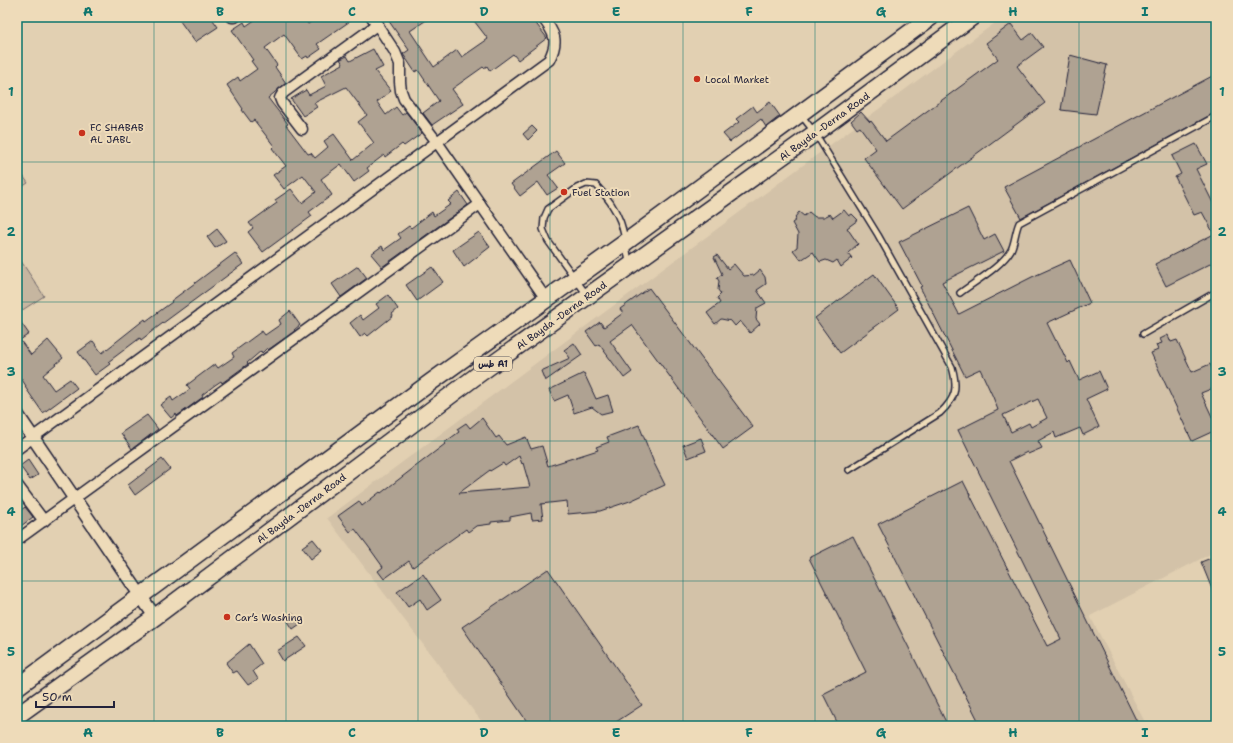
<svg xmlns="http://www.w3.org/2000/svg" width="1233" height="743" font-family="'Shantell Sans','Playpen Sans Arabic',sans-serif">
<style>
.built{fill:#d3c2a8}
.green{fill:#c6b6a0;stroke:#746c6e}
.building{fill:#afa292;stroke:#22223b;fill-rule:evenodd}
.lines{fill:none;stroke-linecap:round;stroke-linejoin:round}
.service-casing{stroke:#22223b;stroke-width:8}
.minor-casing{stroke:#22223b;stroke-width:13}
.tertiary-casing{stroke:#22223b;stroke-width:15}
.trunk-casing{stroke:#22223b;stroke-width:19}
.service{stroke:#eedbb9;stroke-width:5}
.minor{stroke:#eedbb9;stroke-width:10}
.tertiary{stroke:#eedbb9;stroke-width:12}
.trunk{stroke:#eedbb9;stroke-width:16}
.grid{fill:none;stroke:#0f766e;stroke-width:1;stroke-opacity:0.55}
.poi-dot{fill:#c8321e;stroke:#eedbb9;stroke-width:1.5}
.labels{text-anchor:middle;stroke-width:4;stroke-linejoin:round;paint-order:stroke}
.shield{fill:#eedbb9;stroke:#5f5a61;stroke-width:1}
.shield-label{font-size:9px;font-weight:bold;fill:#22223b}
.poi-label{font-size:10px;fill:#22223b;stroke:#eedbb9;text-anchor:start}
.street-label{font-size:10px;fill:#22223b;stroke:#eedbb9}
.neatline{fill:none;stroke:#0f766e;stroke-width:1.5}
.grid-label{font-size:13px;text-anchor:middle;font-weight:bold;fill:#0f766e}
</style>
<rect width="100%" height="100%" fill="#e2d0b2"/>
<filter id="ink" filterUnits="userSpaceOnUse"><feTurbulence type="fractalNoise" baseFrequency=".025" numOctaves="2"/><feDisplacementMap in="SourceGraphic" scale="8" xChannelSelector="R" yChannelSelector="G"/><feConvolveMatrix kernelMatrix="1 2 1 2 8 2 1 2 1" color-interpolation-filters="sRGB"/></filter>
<g filter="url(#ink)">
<path class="built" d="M1003,17H1216V551L1090,616L1147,726H485L327,518Z"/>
<g class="green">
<path d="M17,167L28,183L17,190Z"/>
<path d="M17,255L44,296L21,311L17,306Z"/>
</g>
<g class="building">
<path d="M177,17H211L218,27L195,42Z"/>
<path d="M259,17H303L308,24L318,17H356L317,44L321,49L308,58L307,56L302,59L284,34L265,48L277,65L275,67L286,83L268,98L288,124L286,125L308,154L311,153L315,158L328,147L324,141L334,134L353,160L374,143L358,122L367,115L346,87L314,103L317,107L303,116L291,99L306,90L309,95L326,86L321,76L343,64L340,59H341L347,56L350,61L373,49L383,67L375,71L391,91L377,102L386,115L396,107L402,115L406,112L422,133L404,146L402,144L385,157L384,155L367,168L369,171L354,182L341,164L321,179L332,195L309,212L312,216L263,252L248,232L253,228L249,223L277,203L275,200L291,189L302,203L316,192L303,175L284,189L273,175L286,166L272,148L274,146L254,120L251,122L242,110L243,109L227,85L238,77L240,81L257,69L251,61L253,60L232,30L244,22L246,26Z"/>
<path d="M386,17H431L410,31L434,67L457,50L462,57L488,39L471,17H531L547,38L518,60L513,54L490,71L487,66L484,68L483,67L452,89L463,104L432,125L423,113L439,101L418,70L415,72L403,54L409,50Z"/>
<path d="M1011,24L1023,40L1032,33L1043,47L1017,66L1045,103L902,209L864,158L876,149L860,127L857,129L851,121L861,112L870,122L871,121L886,141L998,59L986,43Z"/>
<path d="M1070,55L1107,65L1096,114L1061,110Z"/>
<path d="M1216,74V112L1021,218L1004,187Z"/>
<path d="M770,102L780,116L766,127L761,119L730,142L723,134L739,122L736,119L753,106L757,112Z"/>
<path d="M532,126L537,131L528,140L523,134Z"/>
<path d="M1196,144L1207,164L1196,169L1216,209V261L1166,286L1155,264L1214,234L1202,212L1194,215L1175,177L1181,174L1172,156Z"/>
<path d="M556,151L565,163L548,175L558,188L547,195L538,182L520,196L511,184Z"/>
<path d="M459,192L468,205L382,267L371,254L382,246L384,250L401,238L398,234L409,226L411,228L432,212L434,216L451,204L448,201Z"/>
<path d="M968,208L984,240L995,234L1004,251L942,282L959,314L1032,277L1070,260L1090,303L1047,323L1056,341L1057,340L1068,363L1070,361L1079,380L1099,371L1107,389L1086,399L1099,427L1083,435L1080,428L1056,438L1054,432L1038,441L1042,448L1028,454L1027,452L1009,461L1139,726H981L878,524L963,481L1047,646L1061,639L958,430L998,410L993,397L980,369L965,376L920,287L922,286L899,242ZM1038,399L1047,418L1031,427L1029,423L1011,432L1003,415Z"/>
<path d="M844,210L849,216L852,214L858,220L847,228L858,244L848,253L852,258L841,267L837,260L833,263L826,260L820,262L813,252L801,260L793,250L797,247L798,234L792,223L796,220L795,217L799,212L804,216L809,212L815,217H824L830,214L833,218Z"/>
<path d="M217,229L226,241L215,248L207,237Z"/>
<path d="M479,232L490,247L464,267L453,250Z"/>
<path d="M235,253L243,264L155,329L141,340L140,338L108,362L110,364L95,375L78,352L93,341L102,353L145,319L146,321L172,302L171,301Z"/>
<path d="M717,255L728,269L734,264L744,276L754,275L760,270L765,277L766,284L757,290L766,303L757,308L756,319L760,324L750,333L740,321L735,326L731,321L721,319L715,324L707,313L720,303L717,298L721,294L718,290L719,281L717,278L722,274L714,257Z"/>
<path d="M358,266L367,278L341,297L332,284Z"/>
<path d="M432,267L443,282L417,301L406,285Z"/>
<path d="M874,274L899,309L840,353L815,318Z"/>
<path d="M649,288L753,427L723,449L632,325L610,341L632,372L624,378L599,344L596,346L586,332L600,322L604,327L623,313L620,309Z"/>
<path d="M388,295L398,309L392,314L393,316L368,336L365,333L360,337L350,323L360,315L363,320L379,308L376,304Z"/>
<path d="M290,311L300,325L294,330L295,331L268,350L267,348L262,353L261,351L247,363L248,364L222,383L221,381L215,385L202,395L203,397L177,416L176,414L171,418L160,405L171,397L173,401L190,389L187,385L215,364L218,368L234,357L232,353L262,331L265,335L281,324L279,320Z"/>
<path d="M17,317L29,334L20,340L31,355L48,340L63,358L43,375L54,390L70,379L77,388L43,413L25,387L26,386L17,372Z"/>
<path d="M1168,335L1171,342L1177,340L1192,372L1210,364L1216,376V387L1201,393L1216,425V430L1192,441L1151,353L1158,350L1156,345L1162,343L1160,339Z"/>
<path d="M574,343L582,355L545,381L541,371L570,358L564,350Z"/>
<path d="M584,373L596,399L608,395L613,411L601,414L592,407L574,413L568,395L554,401L549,390Z"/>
<path d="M147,415L158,429L132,449L121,433Z"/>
<path d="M482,418L496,438L499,436L506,445L526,437L531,449L542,446L548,466L598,450L596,447L609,442L607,437L639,425L654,463L665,485L630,501L600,511L568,514L567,501L541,504L543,519L532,520L531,513L510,517V520L491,522V524L476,526L468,532L466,529L413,567L409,561L384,579L378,571L383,567L368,546L355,529L350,532L338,516L359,501L362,506L380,492L381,493L445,444L444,443L459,432L457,429L466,423L470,428ZM519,456L522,464L523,463L530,487L459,493L490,470V471L503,463L505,466Z"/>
<path d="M701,438L706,451L688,458L683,445Z"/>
<path d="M162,459L170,469L135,495L128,485Z"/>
<path d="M28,460L38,475L30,480L20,466Z"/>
<path d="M25,507L33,517L17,529V513Z"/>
<path d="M853,536L948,726H839L823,694L866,672L809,558Z"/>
<path d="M313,539L322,550L311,559L302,547Z"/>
<path d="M1216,556V599L1201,562Z"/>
<path d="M548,569L642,705L610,726H530L462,627Z"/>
<path d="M423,574L441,600L427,610L420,599L408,607L397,592Z"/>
<path d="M292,612L300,624L293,629L285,617Z"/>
<path d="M299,637L306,646L283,661L277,651Z"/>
<path d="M249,644L262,664L253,671L258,679L248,685L237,671L233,673L226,663Z"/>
</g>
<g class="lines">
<defs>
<g id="service">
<path d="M801,115L815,133L878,235L952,367C958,388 956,398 940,413L849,470"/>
<path d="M960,293C976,281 1001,267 1011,250C1015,242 1015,232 1019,223L1216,116"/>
<path d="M587,295L548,241L543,229L544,218L548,209L577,188L586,184L596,185C621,211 624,229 629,263"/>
<path d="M1143,334L1216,292"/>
</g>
<g id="minor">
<path d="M232,17H235"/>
<path d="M372,17L395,52L400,64V82L401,91L404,99L437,142L546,299"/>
<path d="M302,129L282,103L280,98L283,93L378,24"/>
<path d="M17,449L549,60C559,41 555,33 542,17"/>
<path d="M17,485L44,521"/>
<path d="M17,540L480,204"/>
</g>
<path id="tertiary" d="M17,414L155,617"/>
<g id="trunk">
<path d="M17,687L431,382L626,242L931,17"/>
<path d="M17,716L155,617L479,374L815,133L972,17"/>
</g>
</defs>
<use href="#service" class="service-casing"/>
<use href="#minor" class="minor-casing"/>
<use href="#tertiary" class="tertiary-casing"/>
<use href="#trunk" class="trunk-casing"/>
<use href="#service" class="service"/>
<use href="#minor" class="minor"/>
<use href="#tertiary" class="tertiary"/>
<use href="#trunk" class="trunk"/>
</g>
</g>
<path class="grid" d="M154,17V726M286,17V726M418,17V726M550,17V726M683,17V726M815,17V726M947,17V726M1079,17V726M17,162H1216M17,302H1216M17,441H1216M17,581H1216"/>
<g class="poi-dot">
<circle cx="697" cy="79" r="4"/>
<circle cx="82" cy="133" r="4"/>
<circle cx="564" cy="192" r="4"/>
<circle cx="227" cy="617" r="4"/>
</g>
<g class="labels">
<rect class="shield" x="474" y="357" width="38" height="14" rx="3"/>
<g class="shield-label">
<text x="493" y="367">طس A1</text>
</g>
<g class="poi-label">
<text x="705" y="83">Local Market</text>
<text x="90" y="131">FC SHABAB<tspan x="90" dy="12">AL JABL</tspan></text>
<text x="572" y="196">Fuel Station</text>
<text x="235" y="621">Car’s Washing</text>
</g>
<g class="street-label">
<text transform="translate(824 126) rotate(-36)" y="4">Al Bayda -Derna Road</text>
<text transform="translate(561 315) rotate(-36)" y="4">Al Bayda -Derna Road</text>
<text transform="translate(301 508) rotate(-37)" y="4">Al Bayda -Derna Road</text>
</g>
</g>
<rect width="1233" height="743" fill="none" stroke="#eedbb9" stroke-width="44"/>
<path d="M36 701v6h78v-6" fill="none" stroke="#22223b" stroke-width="2"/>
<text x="42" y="701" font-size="12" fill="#22223b" stroke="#eedbb9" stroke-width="3" paint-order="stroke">50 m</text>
<rect x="22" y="22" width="1189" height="699" class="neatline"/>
<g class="grid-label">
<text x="88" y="16">A</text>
<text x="220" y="16">B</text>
<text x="352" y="16">C</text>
<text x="484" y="16">D</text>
<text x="616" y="16">E</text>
<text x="749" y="16">F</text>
<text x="881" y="16">G</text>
<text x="1013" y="16">H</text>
<text x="1145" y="16">I</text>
<text x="11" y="96">1</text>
<text x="1222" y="96">1</text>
<text x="11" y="236">2</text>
<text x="1222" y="236">2</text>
<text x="11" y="376">3</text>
<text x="1222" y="376">3</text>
<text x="11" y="516">4</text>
<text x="1222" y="516">4</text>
<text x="11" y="656">5</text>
<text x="1222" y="656">5</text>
<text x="88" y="737">A</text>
<text x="220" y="737">B</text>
<text x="352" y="737">C</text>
<text x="484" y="737">D</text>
<text x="616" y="737">E</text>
<text x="749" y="737">F</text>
<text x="881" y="737">G</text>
<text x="1013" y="737">H</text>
<text x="1145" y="737">I</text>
</g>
</svg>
